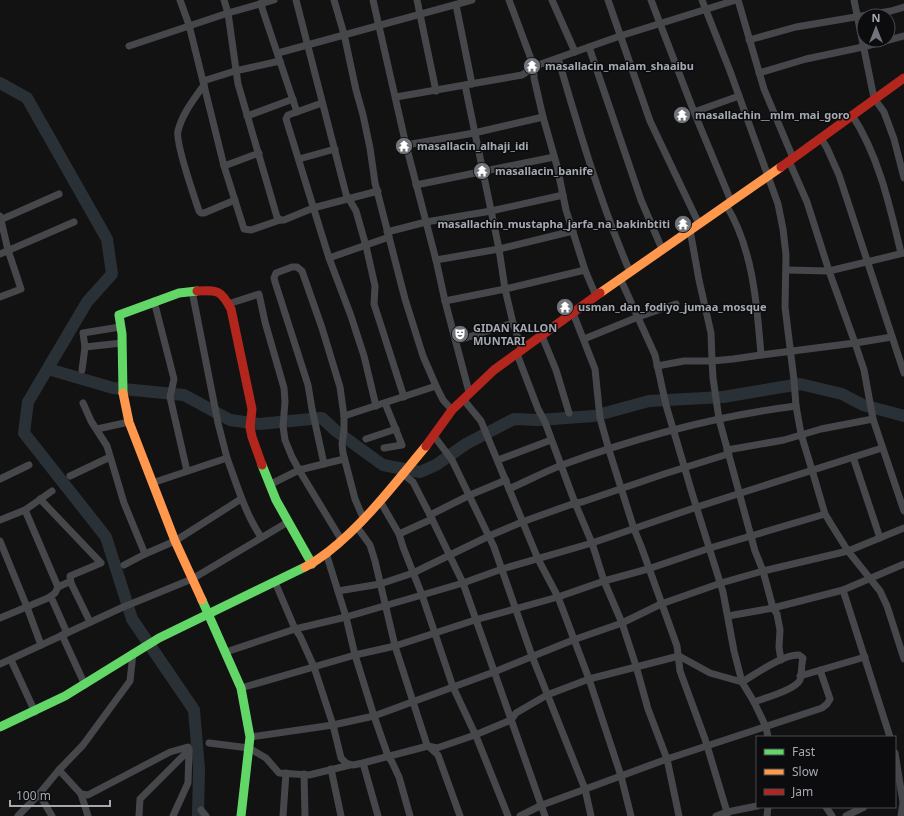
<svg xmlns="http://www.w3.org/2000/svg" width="904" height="816" font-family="'Noto Sans',sans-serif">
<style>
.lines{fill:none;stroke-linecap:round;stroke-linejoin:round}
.river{stroke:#2a3136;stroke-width:12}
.street{stroke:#46474b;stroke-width:7}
.fast{stroke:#63d668;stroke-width:9}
.slow{stroke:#ff974d;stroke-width:9}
.jam{stroke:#b3261e;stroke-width:9}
.labels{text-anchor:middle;stroke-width:3;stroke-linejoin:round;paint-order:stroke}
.poi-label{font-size:11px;font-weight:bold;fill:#a4a9b2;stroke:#0c0c0e;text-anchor:start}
</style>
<rect width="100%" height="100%" fill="#121212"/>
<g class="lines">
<g class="river">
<path d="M0,83L27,98L107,239L112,274L87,302L28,402L24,433L106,537L132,619L194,710L199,769L198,816"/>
<path d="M48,369L113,388L184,395L230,420L259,424L322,418L336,431L383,465L420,472L436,465L466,444L514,419L538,420L594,416"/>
<path d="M605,413L649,401L723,397L800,384L842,394L863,405L904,416"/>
</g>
<g class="street">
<path d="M180,0L189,25L224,166L244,229L251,230L280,220H284L313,208L378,191"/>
<path d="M224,0L228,13L238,84L277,217L280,220"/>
<path d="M262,0V8L297,112"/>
<path d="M296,0L346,194L356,211L366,246L375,286L374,304L404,397"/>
<path d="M334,0L344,34L356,90L363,115L370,148L375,183L405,299L423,356L436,386L443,400L452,410"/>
<path d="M373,0L406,145L436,260L445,301L469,392"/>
<path d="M417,0L436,91"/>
<path d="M509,0L534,67V78L543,117L557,166L566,210L585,270L596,296"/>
<path d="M552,0L575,52"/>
<path d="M608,0L650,121L699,224"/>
<path d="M651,0L694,112L731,201"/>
<path d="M702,0L730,71L778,204L783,229L786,255L785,307L794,380L796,406L801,434L812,470L825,514L831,524L848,551L880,591L887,606L904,659"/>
<path d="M738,0L764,89L793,158"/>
<path d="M854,0L874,98L884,112L894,139L904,178"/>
<path d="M456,5L472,84"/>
<path d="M749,40L796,27L891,11L904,7"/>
<path d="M129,46L228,13L274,0"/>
<path d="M589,47L641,200L662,249"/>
<path d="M278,53L472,0"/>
<path d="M558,58C579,130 600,202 630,272"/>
<path d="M759,73L806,59L863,47L904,36"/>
<path d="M203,81L235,71L280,61"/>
<path d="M204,85C194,99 182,114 178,131C175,142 194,196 199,211L201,213H204L235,200"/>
<path d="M465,85L499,249L505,289L513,323L522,350"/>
<path d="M396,97L522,75L538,65L620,36L736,0"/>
<path d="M322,103L288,115L286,119L329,258L351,316L364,356L376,406"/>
<path d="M694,112L739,96"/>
<path d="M852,115C879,156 890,207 901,253"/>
<path d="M247,116L293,99"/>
<path d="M821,138L827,148L839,175L904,373"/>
<path d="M406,145L474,133L543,117"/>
<path d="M299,159L335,149"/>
<path d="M224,166L259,153"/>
<path d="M416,185L554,157"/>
<path d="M726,205C753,248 757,305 761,355L855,343L829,271L807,202L789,161"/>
<path d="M0,216L8,250L21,289L0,297"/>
<path d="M0,220L59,194"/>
<path d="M690,230L699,280L711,333L712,361L733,359L761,355"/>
<path d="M387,232L426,222L491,211L563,195"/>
<path d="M0,254L74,222"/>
<path d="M329,258L389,237"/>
<path d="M436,260L499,249L573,231"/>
<path d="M787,270L829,271L904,253"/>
<path d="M620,278L655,355L666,405L692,493L723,592L734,651L742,682L754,702L766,727L768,737"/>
<path d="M154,301L174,379L170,397L187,471"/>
<path d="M445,301L505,289L585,270"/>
<path d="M228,304L259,294L265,322L284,388L285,402L283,426L285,440L292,457L299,470L342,541"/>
<path d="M573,313L595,369L600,418L609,450L634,529L641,546L677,646L680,671L705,739L727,812V816"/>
<path d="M542,336L556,370L569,413"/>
<path d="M892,337L855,343L864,370L873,419L904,511"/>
<path d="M584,339L638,317L676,304"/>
<path d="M456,341L513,323"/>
<path d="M85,347L83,333L120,327"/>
<path d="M517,354L538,409L545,422L575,503L582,502L664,474L728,454"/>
<path d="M657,366L684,361H712L713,378L719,419L755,551L763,571L773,608L777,614L780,630L779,647L781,660"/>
<path d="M82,370L85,347L122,343"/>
<path d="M463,399L481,421L538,559L558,597L589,679L621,776L631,816"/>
<path d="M83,403L91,421L107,446L124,503L145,554"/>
<path d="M344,416L436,386"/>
<path d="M97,429L129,422"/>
<path d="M434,436L452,460L494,547L532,656L585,789L591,816"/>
<path d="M366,439L396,429"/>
<path d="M384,448L402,445L385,403"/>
<path d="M727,450L784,440L821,429L873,419"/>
<path d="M853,457L880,538"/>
<path d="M227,458C237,485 245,513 261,537"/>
<path d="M498,460L551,440"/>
<path d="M324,464L312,409L308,385L275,282L274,278L276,273L292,267H297L302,271L322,328L340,387L344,416V430L342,444L343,453L355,499L364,520"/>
<path d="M402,473L413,482L432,519L463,583L545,816"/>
<path d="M70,476L110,457"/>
<path d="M0,479L29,465"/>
<path d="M152,483L227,458L218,423L192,291"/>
<path d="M269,485L299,470L344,459"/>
<path d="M509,489C527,481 544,472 562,465C638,437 716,416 796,406"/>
<path d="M40,499L101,563L70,576L71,583"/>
<path d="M380,501L399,534L403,547L422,595L453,687L476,736L508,816"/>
<path d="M25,510L58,587"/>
<path d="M430,515L470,495L506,480"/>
<path d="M0,520L25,510L52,491"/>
<path d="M357,527L370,545L375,561L395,646L427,745L438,755L460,816"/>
<path d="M399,534L432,519"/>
<path d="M0,541L27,607L41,645"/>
<path d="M326,553L346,617L355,655L374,716L388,756L392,762L399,777L410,816"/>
<path d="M124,565L145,554L175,541L241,499"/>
<path d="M275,582L295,629L300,636L314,667L333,725L341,758L346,763L353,765L363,763L428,746L437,748L475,735L511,720L516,713L547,695L589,679L679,656L710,673L742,682C756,674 783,654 799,655L803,658C801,665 802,675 800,680C795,690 765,698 754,702"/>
<path d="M843,590L890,737"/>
<path d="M338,591L380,584L413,573L489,536L522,522L575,503L592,543L604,581L622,623L636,666L648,709L667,759L679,816"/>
<path d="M51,597L67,633"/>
<path d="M728,616L773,608L843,590L904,564"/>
<path d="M0,618L48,598L55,593L58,587L69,582L71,583L90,622"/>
<path d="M62,635L85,685"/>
<path d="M226,652L295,629L346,617L422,595L463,583L502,569L592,543L697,507L882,448"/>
<path d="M11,660L35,712"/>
<path d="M0,664L121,608L192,579L288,522"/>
<path d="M800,676L865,657"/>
<path d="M241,688L355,655L395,646L475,620L558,597L604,581L648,569L710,548L825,514"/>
<path d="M250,737L333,725L374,716L494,672L573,640L622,623L661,604L721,583L763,571L848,551L904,528"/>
<path d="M209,743L249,748L266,758L279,773L309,775L350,765"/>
<path d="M895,753L903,802L901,816"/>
<path d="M363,763L378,816"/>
<path d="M331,769L341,816"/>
<path d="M59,770L83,745L130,681L133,653"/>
<path d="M304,774L305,816"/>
<path d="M39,794L59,770L81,794L88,816"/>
<path d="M81,794L88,795L170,752L188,747L189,750"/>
<path d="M826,807L832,816"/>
<path d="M201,810L206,816"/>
<path d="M18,816L39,794L52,816"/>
<path d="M139,816L140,799L189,750L188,783L173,816"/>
<path d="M283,816L286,773"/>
<path d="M520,816L542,805L667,759L822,708L827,704L830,699L820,670"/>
<path d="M716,816L727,812L757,806"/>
<path d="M767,816L768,807"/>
<path d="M846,816L864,807"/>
</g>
<g class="fast">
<path d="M123,393L122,334L119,315L179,293L197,291"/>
<path d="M262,465L276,500L312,564"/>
<path d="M202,600L241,688L250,737L241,816"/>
<path d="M0,727L65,696L159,638L305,567"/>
</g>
<g class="slow">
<path d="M600,293L781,167"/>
<path d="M123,393L129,422L175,541L202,600"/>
<path d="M305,567C314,563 321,557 328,552C366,522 395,483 426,446"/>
</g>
<g class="jam">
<path d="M781,167L904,78"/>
<path d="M197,291C218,290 221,290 231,309L252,409L250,427L252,437L262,465"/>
<path d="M426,446L452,410L494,370L600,293"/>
</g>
</g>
<defs>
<symbol id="temple-disc" viewBox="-11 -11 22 22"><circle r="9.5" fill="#71747a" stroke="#0c0c0e"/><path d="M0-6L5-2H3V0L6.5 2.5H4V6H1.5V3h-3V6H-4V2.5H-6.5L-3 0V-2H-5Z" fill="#fff"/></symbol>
<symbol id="theatre-disc" viewBox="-11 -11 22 22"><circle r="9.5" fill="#71747a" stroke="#0c0c0e"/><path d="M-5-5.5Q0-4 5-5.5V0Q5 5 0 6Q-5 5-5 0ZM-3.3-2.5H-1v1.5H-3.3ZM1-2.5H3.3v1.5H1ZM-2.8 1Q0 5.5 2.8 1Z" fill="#fff"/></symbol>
</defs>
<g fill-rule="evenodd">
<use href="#temple-disc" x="522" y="56" width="20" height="20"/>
<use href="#temple-disc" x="672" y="105" width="20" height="20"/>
<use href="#temple-disc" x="394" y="136" width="20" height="20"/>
<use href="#temple-disc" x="472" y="161" width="20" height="20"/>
<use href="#temple-disc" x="673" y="214" width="20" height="20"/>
<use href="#temple-disc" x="555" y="297" width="20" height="20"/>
<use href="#theatre-disc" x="450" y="324" width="20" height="20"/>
</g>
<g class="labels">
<g class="poi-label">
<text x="545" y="70">masallacin_malam_shaaibu</text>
<text x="695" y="119">masallachin__mlm_mai_goro</text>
<text x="417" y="150">masallacin_alhaji_idi</text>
<text x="495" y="175">masallacin_banife</text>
<text x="670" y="228" text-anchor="end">masallachin_mustapha_jarfa_na_bakinbtiti</text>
<text x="578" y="311">usman_dan_fodiyo_jumaa_mosque</text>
<text x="473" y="332">GIDAN KALLON<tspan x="473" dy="13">MUNTARI</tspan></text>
</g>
</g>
<rect x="756" y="736" width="140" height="72" fill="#0c0c0e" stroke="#494b50"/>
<rect x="764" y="749" width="20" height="6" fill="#63d668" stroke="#494b50"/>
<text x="792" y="756" font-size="12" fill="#a4a9b2">Fast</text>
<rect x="764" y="769" width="20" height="6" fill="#ff974d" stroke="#494b50"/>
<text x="792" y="776" font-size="12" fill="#a4a9b2">Slow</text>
<rect x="764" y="789" width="20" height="6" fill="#b3261e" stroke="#494b50"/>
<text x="792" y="796" font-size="12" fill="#a4a9b2">Jam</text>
<g transform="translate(876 28)"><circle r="19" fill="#0c0c0e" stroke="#494b50"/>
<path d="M0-3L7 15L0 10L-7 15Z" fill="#71747a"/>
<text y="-6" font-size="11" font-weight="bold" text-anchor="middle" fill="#a4a9b2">N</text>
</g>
<path d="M10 800v6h100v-6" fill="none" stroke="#a4a9b2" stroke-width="2"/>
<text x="16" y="800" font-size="12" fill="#a4a9b2" stroke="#0c0c0e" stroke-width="3" paint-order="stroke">100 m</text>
</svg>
